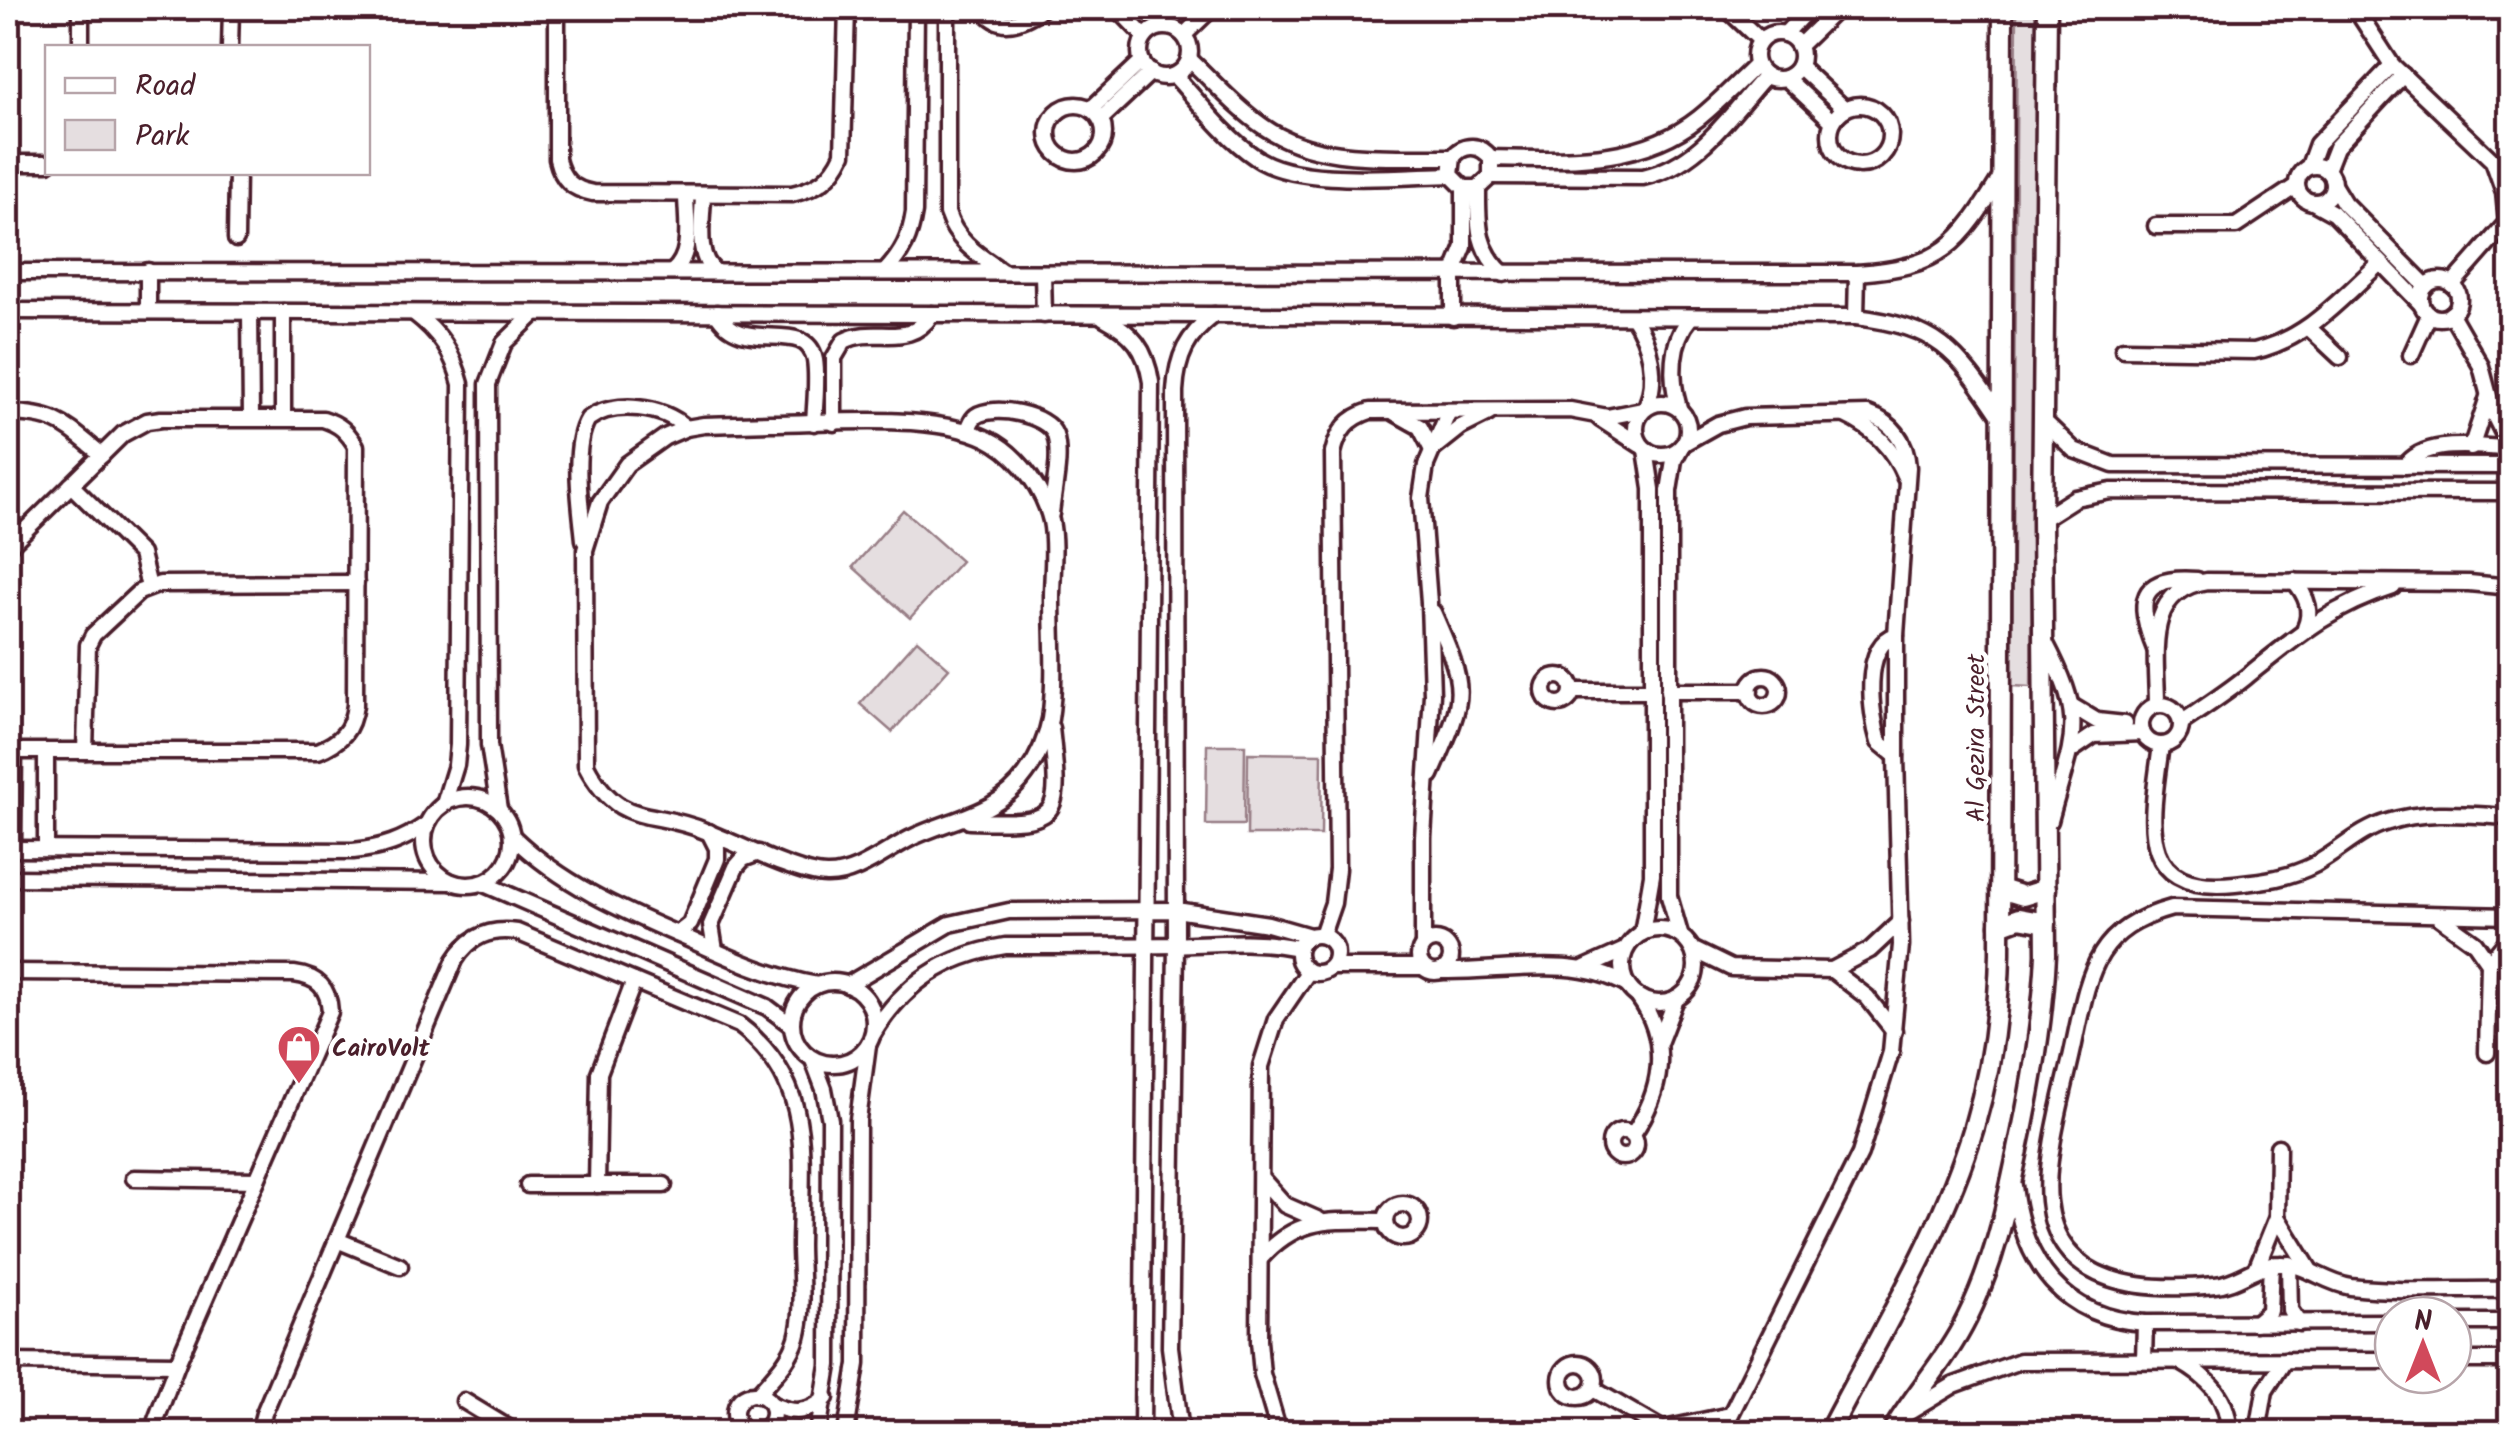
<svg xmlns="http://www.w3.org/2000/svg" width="2518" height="1440" font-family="Kalam,sans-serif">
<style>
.green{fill:#e5dee0;stroke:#987e86;stroke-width:2.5}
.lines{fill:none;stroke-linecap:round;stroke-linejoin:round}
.minor-casing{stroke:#4a1f2b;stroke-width:21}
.major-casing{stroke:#4a1f2b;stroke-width:25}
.minor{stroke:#fff;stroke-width:14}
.major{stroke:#fff;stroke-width:18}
.labels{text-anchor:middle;stroke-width:9;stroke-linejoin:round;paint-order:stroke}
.street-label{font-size:25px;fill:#4a1f2b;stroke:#fff}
.poi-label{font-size:25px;font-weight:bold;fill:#4a1f2b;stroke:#fff;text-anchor:start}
</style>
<rect width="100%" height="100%" fill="#fff"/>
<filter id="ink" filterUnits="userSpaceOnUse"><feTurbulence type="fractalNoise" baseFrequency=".01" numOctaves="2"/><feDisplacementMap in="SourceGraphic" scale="20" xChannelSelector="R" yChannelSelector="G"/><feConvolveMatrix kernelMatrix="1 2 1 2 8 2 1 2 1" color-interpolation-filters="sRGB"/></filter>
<g filter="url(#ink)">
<g class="green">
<path d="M2017,8H2039L2031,687L2012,686Z"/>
<path d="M903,510L961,561L910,618L853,567Z"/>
<path d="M917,640L949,668L892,732L860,704Z"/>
<path d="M1207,745H1245L1244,825H1206Z"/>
<path d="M1248,753L1322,754L1321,835H1247Z"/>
</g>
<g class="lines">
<defs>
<g id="minor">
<path d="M81,8V48"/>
<path d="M557,8V159C562,180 572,189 593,193L792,194C818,188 832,178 843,154L847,8"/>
<path d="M947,8V213C957,243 979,255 1003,272"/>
<path d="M983,8C1000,33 1022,22 1043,8"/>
<path d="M1117,8L1145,37"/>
<path d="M1726,8L1760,40"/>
<path d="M2355,8L2392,65L2493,161L2504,192L2507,224"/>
<circle cx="1165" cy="52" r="25"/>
<circle cx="1778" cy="56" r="23"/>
<path d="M1785,34L1809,8"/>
<path d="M1184,35L1212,8"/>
<path d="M1799,46L1838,8"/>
<path d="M230,48L231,8"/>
<path d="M1189,59C1213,81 1236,108 1264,127C1317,164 1390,156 1453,157"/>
<path d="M1799,66L1845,109"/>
<path d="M1174,75C1199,102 1224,136 1255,157C1297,187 1399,176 1451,175"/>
<path d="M1786,78L1832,121"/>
<circle cx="1076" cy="133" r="28"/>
<circle cx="1860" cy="135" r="30"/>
<path d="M1091,109L1142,61"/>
<path d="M1101,119L1151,72"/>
<path d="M1491,158V176L1478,188H1464L1451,175L1453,157C1464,143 1480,144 1491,158C1562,159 1639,166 1699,118C1719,102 1737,83 1756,65"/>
<path d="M8,163H48"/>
<circle cx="2315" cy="184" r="18"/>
<path d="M2309,166L2317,144L2392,65"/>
<path d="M2327,170L2336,147L2403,75"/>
<path d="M1491,176L1643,177C1699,165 1729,116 1765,76"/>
<path d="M2333,185L2344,203L2426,286"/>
<path d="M1478,188C1478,223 1476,249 1504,274"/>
<path d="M703,194C703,218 694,257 716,272"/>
<path d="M2313,202L2333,213L2422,305"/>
<path d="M2156,226H2236L2296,186"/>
<path d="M236,239L237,172"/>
<path d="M8,272L1857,273C1943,267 1959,245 2002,175"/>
<path d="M672,272C694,255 686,219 686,194"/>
<path d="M885,272C903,252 910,238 914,212L916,8"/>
<path d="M1043,273L1044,315"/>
<circle cx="2440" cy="299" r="19"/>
<path d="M2452,285L2510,219"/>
<path d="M8,311L1856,317C1938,327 1956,350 2000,416"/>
<path d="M148,311V271"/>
<path d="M250,312L251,418"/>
<path d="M283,312V418"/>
<path d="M414,313C440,333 453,352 461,384L458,745L456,765L444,804"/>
<path d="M717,313C742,358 806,315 815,360C818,379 815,403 814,423"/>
<path d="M2451,314L2481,366L2494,415L2510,447"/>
<path d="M1103,317C1133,333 1146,349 1151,382L1142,1432"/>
<path d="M1453,317V274L1464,247V188"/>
<path d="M1633,317C1650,342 1659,378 1646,407"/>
<path d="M1856,317L1857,273"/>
<path d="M2309,328L2340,357"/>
<path d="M2123,349L2254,351C2308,339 2341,298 2380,263"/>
<path d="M2411,355L2429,315"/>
<circle cx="1662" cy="429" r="26"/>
<path d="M1679,408C1670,378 1670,341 1691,317"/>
<path d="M8,413C58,414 65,425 102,455"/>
<path d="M1395,413L1420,427L1432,450L1461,427L1489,413"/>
<path d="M1845,415C1874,428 1893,448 1905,477"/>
<path d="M1600,419L1640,445"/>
<path d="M2045,422L2074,450L2113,465L2510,466"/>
<path d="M771,423C834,423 942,411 995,443C1021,459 1044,491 1051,521C1056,545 1052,573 1052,597C1052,637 1056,680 1050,719C1046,739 1038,758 1026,774C997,815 951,818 909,839C884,852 855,876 826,875C796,874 736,843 705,831C651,808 619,829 586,765L585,550L600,502L627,464L665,437L686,428L704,425Z"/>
<path d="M834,423V358L844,341C877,324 907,351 932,314"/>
<path d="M968,429C971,424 971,420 976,416C993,404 1048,414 1055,435C1062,457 1053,491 1051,514"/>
<path d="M1684,443L1718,424L1745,417L1868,414C1894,423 1906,440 1908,467L1896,635V756L1901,945L1891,1052L1860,1154L1722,1432"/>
<path d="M2471,448L2488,397"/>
<path d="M2405,466C2427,437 2478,448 2510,448"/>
<path d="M71,485L141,554L149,587"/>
<path d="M2042,519L2075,498L2111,491L2510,492"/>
<path d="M584,540C581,509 571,446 588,419C614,400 664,406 686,428"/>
<path d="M8,547L123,434L147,421L161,419H323C339,424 347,431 356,446L355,705C352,730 341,742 318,751H8"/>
<path d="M2294,581C2306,595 2313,610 2305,628"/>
<path d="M2045,642C2089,726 2072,737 2050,821"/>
<path d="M2155,649C2136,602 2138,575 2197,580"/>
<circle cx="1558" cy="690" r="14"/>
<circle cx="1764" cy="691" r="15"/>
<path d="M1572,691H1652"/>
<path d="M1668,691H1750"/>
<path d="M2157,705C2157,655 2143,591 2207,581L2469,583L2510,587"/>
<circle cx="2161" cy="725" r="20"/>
<path d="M2072,706L2097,721L2125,724"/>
<path d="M2181,723C2203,708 2225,694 2246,677C2296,637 2330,607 2393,587"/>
<path d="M2161,745C2152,816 2132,895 2235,884C2264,881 2289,878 2316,864C2341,850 2360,830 2388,822C2428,809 2470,815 2510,817"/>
<path d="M2072,750L2094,735L2142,733"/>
<path d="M85,751L88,645L93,635L139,592L160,584L356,583"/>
<path d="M1896,756L1879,742C1871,715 1861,646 1896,635"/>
<path d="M1431,775C1466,695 1469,693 1433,612"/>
<circle cx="468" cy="841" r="44"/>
<path d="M499,809L489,745L488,384L504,343L535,313"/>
<path d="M969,821C1063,824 1061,819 1051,728"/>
<path d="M512,836C565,887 626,912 693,941C733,959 772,977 817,985"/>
<path d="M8,849L353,851C382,848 403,841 427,824"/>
<path d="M13,849L14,751"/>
<path d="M46,849V751"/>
<path d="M8,878L451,882"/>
<path d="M482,883L767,1007L791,1025"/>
<path d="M2510,916L2172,908C2094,929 2089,973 2074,1044C2065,1088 2044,1156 2049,1201C2057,1288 2147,1292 2215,1285C2239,1283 2256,1264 2280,1264C2305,1263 2325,1283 2351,1287C2403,1293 2458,1289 2510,1290"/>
<path d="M2439,917L2475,943L2489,963"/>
<circle cx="1659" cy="966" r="37"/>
<path d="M1642,933L1652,875V489L1646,450"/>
<path d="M677,934L690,924L717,859V848L709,832"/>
<path d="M1680,934L1669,896V491L1674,460L1681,447"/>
<circle cx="1317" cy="954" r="19"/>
<path d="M1322,935L1333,903L1337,869L1333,453C1338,431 1348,418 1370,411L1570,410L1607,417L1642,410"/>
<circle cx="1435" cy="956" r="16"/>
<path d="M1423,945V837L1432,694L1429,603L1421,498L1426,465L1449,411"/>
<path d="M715,950L711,925L736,867L743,859L759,853"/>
<path d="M1694,950L1731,968L1832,970L1870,950L1901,921"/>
<path d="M1332,967H1423"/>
<path d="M1585,968L1625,950"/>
<path d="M1832,970L1867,997L1894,1031"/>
<path d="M1441,971C1501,973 1573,954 1627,985"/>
<path d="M8,972L294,974C318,977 329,988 330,1012L177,1364L156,1420"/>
<circle cx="833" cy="1023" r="41"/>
<path d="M847,985L950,924L1009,911L1176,910L1268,924L1310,936"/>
<path d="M873,1034C904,983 945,956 1005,946C1061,946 1118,946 1175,945C1218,943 1256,939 1298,948"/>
<path d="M1659,1043L1676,999"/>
<path d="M2487,1053L2489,963L2510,937"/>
<path d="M813,1060L824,1089L830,1120L829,1365L818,1432"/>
<circle cx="1623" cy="1144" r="13"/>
<path d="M1632,1135C1662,1093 1671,1042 1639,998"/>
<path d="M134,1178L257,1180"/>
<path d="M1261,1178L1285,1205L1319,1220"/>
<path d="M528,1185H664"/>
<path d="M597,1185L599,1073L634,981"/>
<path d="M2014,1186C2023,1264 2063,1318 2145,1323L2393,1322"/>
<circle cx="1403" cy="1221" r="17"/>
<path d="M2277,1217L2311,1272"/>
<path d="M337,1240L400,1266"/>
<path d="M1260,1259C1298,1215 1332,1221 1386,1221"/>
<path d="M2289,1264L2290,1310L2299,1323"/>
<path d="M2256,1269L2277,1217L2278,1147"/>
<path d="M2453,1322H2510"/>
<path d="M2255,1323L2269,1311L2271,1264"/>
<path d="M2144,1360L2145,1323"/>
<path d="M2453,1360H2510"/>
<path d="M2179,1361C2208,1377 2229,1397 2229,1432"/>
<path d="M8,1362L177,1364"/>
<circle cx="1578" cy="1380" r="17"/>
<path d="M1593,1389L1667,1432"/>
<circle cx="754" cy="1413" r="19"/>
<path d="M464,1401L515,1432"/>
<path d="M771,1404C791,1414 808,1414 826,1398"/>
<path d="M1906,1414L1954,1385L2020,1361L2393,1360"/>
<path d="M1664,1429L1730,1415"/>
<path d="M259,1432L264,1413L455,960C470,936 490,928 517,932L739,1025C816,1083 801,1159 800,1245C800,1274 805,1309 797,1338C790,1361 772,1377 757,1395"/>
<path d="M846,1432L857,1364L858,1120L868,1045"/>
<path d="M1181,1432L1170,1347L1176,945L1175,391C1177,356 1187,336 1214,315"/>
<path d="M1279,1432L1262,1374L1259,1341L1261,1066L1276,1019L1308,972"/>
<path d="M2258,1432L2265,1391L2285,1360"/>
</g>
<g id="major">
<path d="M2000,889L2023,896L2046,889"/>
<path d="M2000,925L2019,918L2046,923"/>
<path d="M1829,1432C1880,1333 1942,1234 1974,1127C1991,1070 1999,1012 2000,953L2003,8"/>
<path d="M1892,1432C1915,1393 1947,1359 1967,1318C1994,1264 2006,1208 2018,1150C2032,1085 2043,1021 2046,954L2042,519L2047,8"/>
</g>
</defs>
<use href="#minor" class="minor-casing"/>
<use href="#major" class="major-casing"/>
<use href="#minor" class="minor"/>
<use href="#major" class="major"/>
</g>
</g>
<defs>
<symbol id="shop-pin" viewBox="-11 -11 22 30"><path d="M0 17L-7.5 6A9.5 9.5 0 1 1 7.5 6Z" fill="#d1495b" stroke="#fff"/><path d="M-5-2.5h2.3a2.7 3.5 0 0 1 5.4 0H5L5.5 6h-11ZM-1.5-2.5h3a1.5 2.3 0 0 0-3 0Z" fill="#fff"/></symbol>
</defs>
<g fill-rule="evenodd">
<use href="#shop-pin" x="274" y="1022" width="50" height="68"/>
</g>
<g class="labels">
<g class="street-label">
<text transform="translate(1975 738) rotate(-90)" y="9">Al Gezira Street</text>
</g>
<g class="poi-label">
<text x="332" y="1056">CairoVolt</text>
</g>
</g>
<rect width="2518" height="1440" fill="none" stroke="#fff" stroke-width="40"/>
<rect x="20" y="20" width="2478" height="1400" fill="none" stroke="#4a1f2b" stroke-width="4" filter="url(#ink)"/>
<rect x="45" y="45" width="325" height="130" fill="#ffffff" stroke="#b7a5aa" stroke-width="2.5"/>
<rect x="65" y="78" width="50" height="15" fill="#ffffff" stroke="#b7a5aa" stroke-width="2.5"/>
<text x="135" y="95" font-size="30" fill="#4a1f2b">Road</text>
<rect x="65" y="120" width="50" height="30" fill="#e5dee0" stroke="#b7a5aa" stroke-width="2.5"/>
<text x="135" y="145" font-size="30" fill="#4a1f2b">Park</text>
<g transform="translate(2423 1345)"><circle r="48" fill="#ffffff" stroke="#b7a5aa" stroke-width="2.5"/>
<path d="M0-8L18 38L0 25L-18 38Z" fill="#d1495b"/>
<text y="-15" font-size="28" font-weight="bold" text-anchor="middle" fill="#4a1f2b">N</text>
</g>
</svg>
